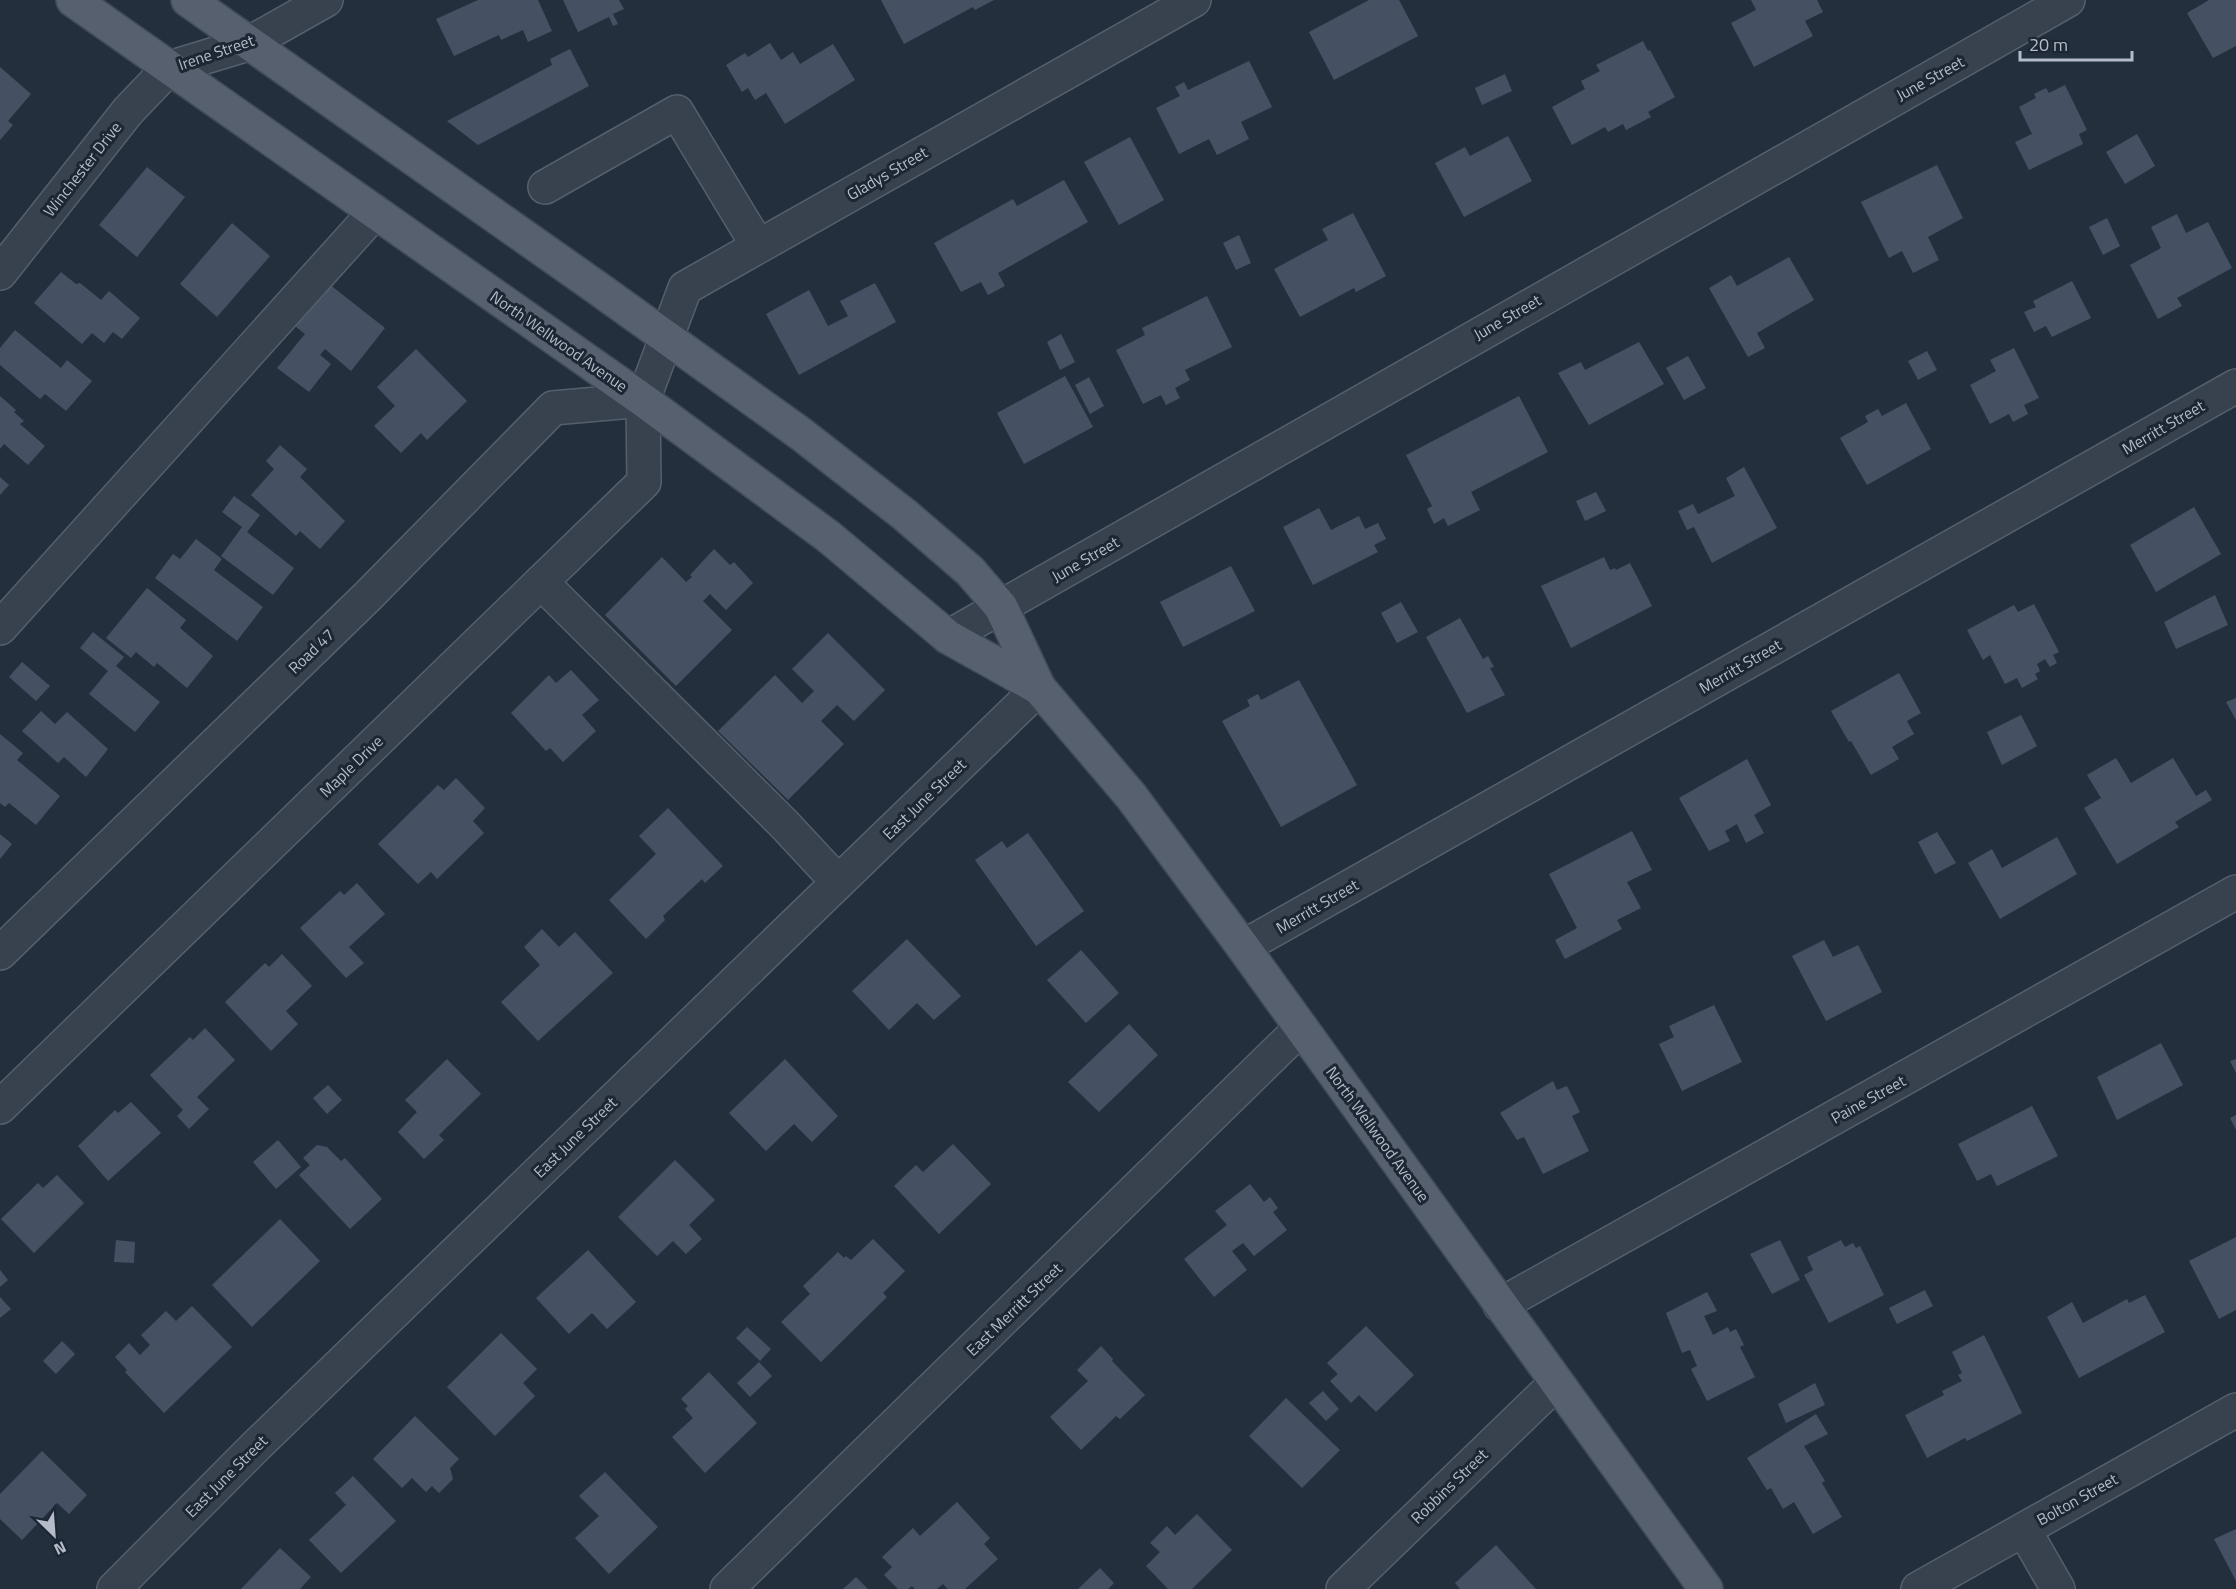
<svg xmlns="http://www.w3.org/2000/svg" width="2236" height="1589" font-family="'Titillium Web',sans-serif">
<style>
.building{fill:#455162}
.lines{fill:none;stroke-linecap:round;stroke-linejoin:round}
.minor-casing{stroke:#565f6c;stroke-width:36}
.major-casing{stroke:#414a57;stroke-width:36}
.minor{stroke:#38414e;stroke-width:33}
.major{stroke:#56606e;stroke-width:33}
.labels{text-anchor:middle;stroke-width:6;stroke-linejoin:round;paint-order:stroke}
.street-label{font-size:16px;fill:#b4bcc9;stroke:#1d2633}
</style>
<rect width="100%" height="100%" fill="#242f3e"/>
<g class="building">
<path d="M478,0H538L552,31L528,42L523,30L501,40L499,35L454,56L436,19Z"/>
<path d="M563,0H619L624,9L613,14L618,24L613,26L609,17L578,32Z"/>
<path d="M881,0H994L975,10L973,7L904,44Z"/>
<path d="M1369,0H1399L1418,36L1334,80L1309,32Z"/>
<path d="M1751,0H1817L1823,12L1805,21L1813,36L1754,67L1731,23L1756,10Z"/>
<path d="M2209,0H2236V46L2213,58L2187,13Z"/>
<path d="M1643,41L1648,51L1650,50L1675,97L1648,112L1651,117L1626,130L1623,124L1608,132L1605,127L1572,145L1552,107L1585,89L1581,81L1600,71L1596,65Z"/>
<path d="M770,43L781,60L793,52L800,64L833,44L855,80L785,124L766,93L755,100L748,88L742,92L726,65L745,53L748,57Z"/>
<path d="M570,49L589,86L478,145L447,121L552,65L550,59Z"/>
<path d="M1249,61L1272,107L1241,122L1249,139L1217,155L1209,139L1179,154L1156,108L1180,96L1175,87L1184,82L1188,90Z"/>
<path d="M0,67L31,94L8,121L13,125L0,140Z"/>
<path d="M1505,74L1512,91L1482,105L1475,88Z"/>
<path d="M2065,85L2087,130L2079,134L2083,144L2029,170L2015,142L2032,134L2019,107L2036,98L2034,94L2046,88L2049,93Z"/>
<path d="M2137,134L2155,166L2125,184L2106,152Z"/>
<path d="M1508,136L1532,181L1464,217L1435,163L1465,147L1470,156Z"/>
<path d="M1130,137L1164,200L1119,225L1084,162Z"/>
<path d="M1937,165L1963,218L1928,237L1939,260L1913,273L1902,251L1889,258L1861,202Z"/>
<path d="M147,167L185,197L137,257L99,225Z"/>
<path d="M1064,180L1088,222L998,273L1005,286L988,295L981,282L961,292L934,243L1013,199L1017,206Z"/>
<path d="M1353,213L1386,276L1356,292L1354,288L1300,317L1274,269L1328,240L1322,229Z"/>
<path d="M2177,214L2186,233L2208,222L2232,268L2177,298L2182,306L2158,319L2130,265L2161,248L2151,227Z"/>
<path d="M2107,218L2120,246L2103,255L2089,227Z"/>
<path d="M232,223L270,256L217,317L180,284Z"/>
<path d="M1239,235L1251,263L1236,270L1223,243Z"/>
<path d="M1789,257L1814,300L1757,333L1765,348L1748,357L1709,288L1731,275L1737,286Z"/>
<path d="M61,272L76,284L80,283L101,300L109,291L140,318L122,339L113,332L104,343L92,333L82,344L34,303Z"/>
<path d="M2072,281L2091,318L2052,337L2046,326L2034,332L2024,312L2036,307L2033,301Z"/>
<path d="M875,283L896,322L799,375L766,314L809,290L828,326L848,316L840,301Z"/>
<path d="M329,284L385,328L351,371L325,349L320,355L331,364L309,392L277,368L305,334L295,326Z"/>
<path d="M1207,296L1232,347L1185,370L1190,380L1175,388L1180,398L1166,405L1161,395L1143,404L1116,350L1145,335L1142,328Z"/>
<path d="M15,330L61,368L67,360L92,381L66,411L45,394L40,399L0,365V348Z"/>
<path d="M1061,334L1075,362L1060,370L1047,342Z"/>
<path d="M1639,342L1664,384L1589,425L1558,373L1581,362L1585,370Z"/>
<path d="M2014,348L2039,398L2024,405L2028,414L2013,422L2009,414L1990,424L1970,385L1996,371L1990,360Z"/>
<path d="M416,349L467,401L427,440L421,433L401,453L374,426L395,406L377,387Z"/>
<path d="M1927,351L1937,370L1918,380L1908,361Z"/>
<path d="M1688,356L1706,388L1684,400L1666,368Z"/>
<path d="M1065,376L1093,427L1024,464L997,413Z"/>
<path d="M1089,377L1104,406L1090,414L1075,385Z"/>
<path d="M0,396L16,410L14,412L24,421L20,424L45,446L28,465L4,444L0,449Z"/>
<path d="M1519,396L1548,452L1471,492L1480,510L1448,526L1444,518L1434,524L1427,509L1432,506L1406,455Z"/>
<path d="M1906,403L1931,449L1867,485L1840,438L1868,422L1865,416L1878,409L1882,416Z"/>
<path d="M280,445L307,469L300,477L345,521L320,549L300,531L296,536L251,495L274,469L266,461Z"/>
<path d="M1744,467L1777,528L1712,563L1694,527L1687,530L1678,511L1693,504L1698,514L1735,496L1726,478Z"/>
<path d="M0,477L9,485L0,495Z"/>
<path d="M1596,492L1606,511L1585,521L1576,501Z"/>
<path d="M234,496L260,515L247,532L294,568L273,595L221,556L242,527L222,512Z"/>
<path d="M2194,507L2221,554L2156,592L2130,545Z"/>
<path d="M1319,508L1331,530L1359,516L1365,529L1378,523L1386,539L1374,545L1378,552L1313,585L1283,527Z"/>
<path d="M196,539L222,559L214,570L263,607L237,641L155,578L173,554L180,559Z"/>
<path d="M714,549L730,565L734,562L753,583L726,610L710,594L703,601L732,630L676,686L605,615L662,557L686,582L692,577L690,575Z"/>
<path d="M1604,557L1610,570L1615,568L1616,570L1630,563L1652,606L1571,648L1541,586Z"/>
<path d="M1231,566L1255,611L1183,647L1160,602Z"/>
<path d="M147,588L186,620L180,628L213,656L187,688L157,663L154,667L136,652L131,658L106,638Z"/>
<path d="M2215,595L2228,625L2176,649L2164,622Z"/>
<path d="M1401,602L1418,632L1397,643L1381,613Z"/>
<path d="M2034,604L2059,652L2053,655L2057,663L2050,667L2045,659L2037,664L2040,671L2035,674L2038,679L2022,688L2017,678L2005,684L1990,655L1983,660L1967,630L2014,605L2018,612Z"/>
<path d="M1460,618L1483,659L1488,656L1494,667L1490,668L1505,695L1467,713L1426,637Z"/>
<path d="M93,632L124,657L116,666L160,702L135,732L89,694L108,671L80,648Z"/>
<path d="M828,633L885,690L854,721L837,705L821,721L844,744L788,800L718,731L775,675L802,703L814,691L792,669Z"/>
<path d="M22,662L50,686L36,701L9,677Z"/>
<path d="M571,670L599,700L582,715L596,731L563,762L550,748L546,751L511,713L549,675L556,683Z"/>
<path d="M1899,673L1921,713L1907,721L1914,734L1892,747L1899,759L1871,775L1851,741L1849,742L1831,711Z"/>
<path d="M1299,680L1357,785L1281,827L1222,721L1250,706L1247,700L1258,694L1261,700Z"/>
<path d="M2236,698V720L2226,702Z"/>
<path d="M41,711L55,724L67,712L108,749L86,777L64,757L58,763L22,731Z"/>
<path d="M2021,715L2037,746L2002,765L1987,732Z"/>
<path d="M0,734L23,753L17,760L60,796L36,825L9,803L5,807L0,803Z"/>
<path d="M2116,758L2131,783L2173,758L2196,796L2206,790L2212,800L2175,822L2179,827L2117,864L2084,808L2101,798L2087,775Z"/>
<path d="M1747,759L1771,805L1754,815L1764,833L1746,843L1737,824L1725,831L1730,841L1709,851L1679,798Z"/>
<path d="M456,778L485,808L473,821L484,833L437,879L431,872L418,884L378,844L438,785L444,790Z"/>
<path d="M668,808L723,866L705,883L702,879L663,916L665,920L646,939L609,900L656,854L639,836Z"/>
<path d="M1632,831L1652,870L1627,882L1641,908L1617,920L1622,929L1565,959L1555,940L1577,928L1549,874Z"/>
<path d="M1937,832L1956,863L1935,874L1918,842Z"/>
<path d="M1028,833L1084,911L1036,946L975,860L1002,841L1007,848Z"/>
<path d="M0,834L12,844L0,859Z"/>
<path d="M2057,837L2077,874L2000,919L1968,863L1992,849L2002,868Z"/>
<path d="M357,883L385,914L349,947L364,963L346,978L300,928L340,891L344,895Z"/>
<path d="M542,929L559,947L575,932L613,973L538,1041L501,1002L540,965L524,947Z"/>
<path d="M907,939L961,996L934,1020L917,1003L889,1030L852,991Z"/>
<path d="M1824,940L1833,957L1858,945L1882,992L1826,1021L1792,956Z"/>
<path d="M1081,950L1119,993L1086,1023L1047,980Z"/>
<path d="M282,954L312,986L286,1011L298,1024L271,1051L225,1002L265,963L269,967Z"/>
<path d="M1714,1005L1742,1062L1682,1091L1659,1044L1674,1037L1669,1026Z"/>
<path d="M1129,1024L1158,1055L1099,1112L1068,1082Z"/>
<path d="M205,1028L235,1060L197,1097L209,1109L189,1129L177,1116L183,1110L150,1075L190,1037L193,1040Z"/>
<path d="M2161,1043L2183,1085L2117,1120L2097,1077Z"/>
<path d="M447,1059L481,1094L439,1135L444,1140L424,1159L398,1132L417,1112L405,1100Z"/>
<path d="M785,1059L838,1116L812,1142L794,1124L766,1151L729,1113Z"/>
<path d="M2236,1059V1073L2230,1061Z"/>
<path d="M1553,1081L1557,1090L1567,1086L1580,1112L1572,1116L1589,1151L1543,1174L1524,1137L1517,1140L1500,1113Z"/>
<path d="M328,1085L342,1100L327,1114L313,1098Z"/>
<path d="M131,1102L161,1133L108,1181L78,1146L115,1110L118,1113Z"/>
<path d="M2032,1106L2058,1156L1997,1186L1991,1174L1977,1181L1958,1144Z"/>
<path d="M2236,1115V1130L2230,1118Z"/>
<path d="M278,1140L301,1167L276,1189L253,1162Z"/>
<path d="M953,1144L991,1184L939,1234L894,1186L916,1165L923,1172Z"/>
<path d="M317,1145L327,1147L341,1161L345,1158L382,1199L350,1229L299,1175L310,1165L303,1158Z"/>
<path d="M675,1160L715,1200L689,1225L702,1239L686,1254L673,1241L657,1256L618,1217Z"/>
<path d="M57,1175L84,1203L34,1253L1,1219L38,1183L43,1188Z"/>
<path d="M1250,1184L1264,1202L1270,1197L1278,1208L1273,1212L1287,1230L1254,1256L1243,1243L1232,1251L1247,1270L1214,1297L1184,1259L1227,1225L1215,1211Z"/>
<path d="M280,1219L320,1261L252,1327L212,1285Z"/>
<path d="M2236,1237V1310L2219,1319L2189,1261Z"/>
<path d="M873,1239L905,1271L883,1293L887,1297L821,1362L781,1322L810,1294L803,1286L838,1252L844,1258L846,1256L851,1260Z"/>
<path d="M116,1240L135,1242L134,1263L114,1262Z"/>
<path d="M1780,1240L1800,1280L1772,1294L1750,1254Z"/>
<path d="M1841,1240L1845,1247L1853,1243L1856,1248L1860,1246L1884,1295L1829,1323L1804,1275L1813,1270L1807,1257Z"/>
<path d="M588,1250L636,1302L607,1329L592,1313L569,1334L536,1298Z"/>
<path d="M0,1270L8,1280L0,1287Z"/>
<path d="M1925,1290L1933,1306L1897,1324L1889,1308Z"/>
<path d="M1707,1292L1717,1311L1704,1316L1713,1335L1728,1327L1730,1332L1736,1329L1744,1345L1740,1347L1755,1377L1707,1401L1691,1369L1697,1366L1690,1350L1682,1353L1666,1313Z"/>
<path d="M2145,1295L2165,1332L2079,1378L2047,1317L2072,1302L2083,1323L2127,1299L2129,1303Z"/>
<path d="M0,1297L11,1309L0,1318Z"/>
<path d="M192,1306L232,1347L164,1413L125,1372L127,1370L115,1357L129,1343L140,1355L150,1345L141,1335L166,1311L176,1321Z"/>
<path d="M1366,1326L1414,1375L1376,1412L1359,1395L1351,1403L1330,1381L1338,1374L1327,1363Z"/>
<path d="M747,1327L771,1349L760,1361L736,1338Z"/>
<path d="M501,1333L537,1369L523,1383L535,1396L495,1436L447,1387Z"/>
<path d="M1984,1335L2022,1413L1967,1441L1965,1438L1927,1458L1905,1415L1944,1395L1942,1391L1962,1381L1958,1375L1962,1373L1952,1352Z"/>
<path d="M62,1341L75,1354L56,1374L43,1361Z"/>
<path d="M1101,1346L1113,1359L1112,1361L1145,1395L1120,1419L1116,1416L1081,1450L1050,1417L1088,1381L1077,1370Z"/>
<path d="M759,1362L772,1376L750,1397L737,1383Z"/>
<path d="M709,1372L757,1423L705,1473L672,1437L693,1418L685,1409L688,1406L681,1399Z"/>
<path d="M1815,1383L1825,1405L1786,1423L1778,1404Z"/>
<path d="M1323,1391L1339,1409L1326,1421L1309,1403Z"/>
<path d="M1286,1398L1340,1450L1302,1488L1249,1436Z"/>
<path d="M1816,1414L1828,1434L1804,1446L1825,1481L1822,1483L1842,1517L1813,1534L1794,1502L1783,1509L1771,1488L1767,1490L1747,1458Z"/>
<path d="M415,1416L459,1459L450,1468L453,1479L439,1493L432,1486L426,1492L412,1478L402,1488L373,1459Z"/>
<path d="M42,1451L87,1495L69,1514L57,1503L22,1540L0,1519V1494Z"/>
<path d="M605,1472L658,1527L609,1574L575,1538L599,1516L579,1496Z"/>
<path d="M353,1476L396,1521L341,1573L309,1540L346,1505L335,1493Z"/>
<path d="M957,1502L990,1538L984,1544L998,1559L965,1589H948L943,1584L937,1589H915L912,1586L908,1589H898L884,1575L892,1567L882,1557L913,1528L920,1536Z"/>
<path d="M1197,1514L1232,1550L1192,1589H1168L1146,1566L1160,1552L1150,1543L1167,1526L1175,1535Z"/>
<path d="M2236,1529V1581L2214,1539Z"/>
<path d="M1496,1545L1536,1589H1460L1455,1583Z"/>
<path d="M280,1548L311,1577L300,1589H241Z"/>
<path d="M1100,1568L1114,1583L1108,1589H1078Z"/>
<path d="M856,1577L868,1589H843Z"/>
</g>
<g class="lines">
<defs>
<g id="minor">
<path d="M545,187L677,112L758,246"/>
<path d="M0,273L128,111L169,68L248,44L326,0"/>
<path d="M541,582L784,824L838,882"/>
<path d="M0,628L375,212"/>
<path d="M948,637L2068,0"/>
<path d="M1243,947L2236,386"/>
<path d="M0,953L367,597L553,408L643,400"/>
<path d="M0,1107L644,482L643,400L685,288L1194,0"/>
<path d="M1500,1305L2236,892"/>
<path d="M2024,1530L2058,1589"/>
<path d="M114,1589L256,1446L1039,688"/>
<path d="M727,1589L1301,1028"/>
<path d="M1343,1589L1556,1383"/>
<path d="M1918,1589L2236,1410"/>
</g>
<g id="major">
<path d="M73,0L643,400L829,537L948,637L1039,688"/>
<path d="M188,0L596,287L801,434L905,515L970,571L1001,607L1039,688L1131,796L1243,947L1706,1589"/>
</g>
</defs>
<use href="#minor" class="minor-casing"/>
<use href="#major" class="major-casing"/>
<use href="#minor" class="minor"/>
<use href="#major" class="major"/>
</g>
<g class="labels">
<g class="street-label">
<text transform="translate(216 52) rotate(-19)" y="6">Irene Street</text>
<text transform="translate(1930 78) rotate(-29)" y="6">June Street</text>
<text transform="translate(82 169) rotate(-52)" y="6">Winchester Drive</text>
<text transform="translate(887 173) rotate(-30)" y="6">Gladys Street</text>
<text transform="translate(1507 317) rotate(-30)" y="6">June Street</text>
<text transform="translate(559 341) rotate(35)" y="6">North Wellwood Avenue</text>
<text transform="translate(2163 427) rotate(-30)" y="6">Merritt Street</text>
<text transform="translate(1085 559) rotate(-30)" y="6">June Street</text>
<text transform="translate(311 651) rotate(-44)" y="6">Road 47</text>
<text transform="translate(1740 666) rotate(-30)" y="6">Merritt Street</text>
<text transform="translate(351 766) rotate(-44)" y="6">Maple Drive</text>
<text transform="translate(924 799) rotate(-44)" y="6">East June Street</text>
<text transform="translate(1317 906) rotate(-30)" y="6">Merritt Street</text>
<text transform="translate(1868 1099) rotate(-29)" y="6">Paine Street</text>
<text transform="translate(1378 1134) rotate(54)" y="6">North Wellwood Avenue</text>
<text transform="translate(575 1137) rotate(-44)" y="6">East June Street</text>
<text transform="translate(1014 1309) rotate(-44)" y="6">East Merritt Street</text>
<text transform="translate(226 1476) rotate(-45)" y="6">East June Street</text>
<text transform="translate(1449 1486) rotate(-44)" y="6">Robbins Street</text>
<text transform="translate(2077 1499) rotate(-29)" y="6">Bolton Street</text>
</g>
</g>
<g transform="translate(54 1535) rotate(155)" stroke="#1d2633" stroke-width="4.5" paint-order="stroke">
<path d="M0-4.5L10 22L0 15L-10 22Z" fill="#b4bcc9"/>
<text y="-9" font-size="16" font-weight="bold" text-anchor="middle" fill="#b4bcc9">N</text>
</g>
<path d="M2020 51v9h112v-9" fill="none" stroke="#b4bcc9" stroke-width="3"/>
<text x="2029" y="51" font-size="18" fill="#b4bcc9" stroke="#1d2633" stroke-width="4.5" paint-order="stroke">20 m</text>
</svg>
